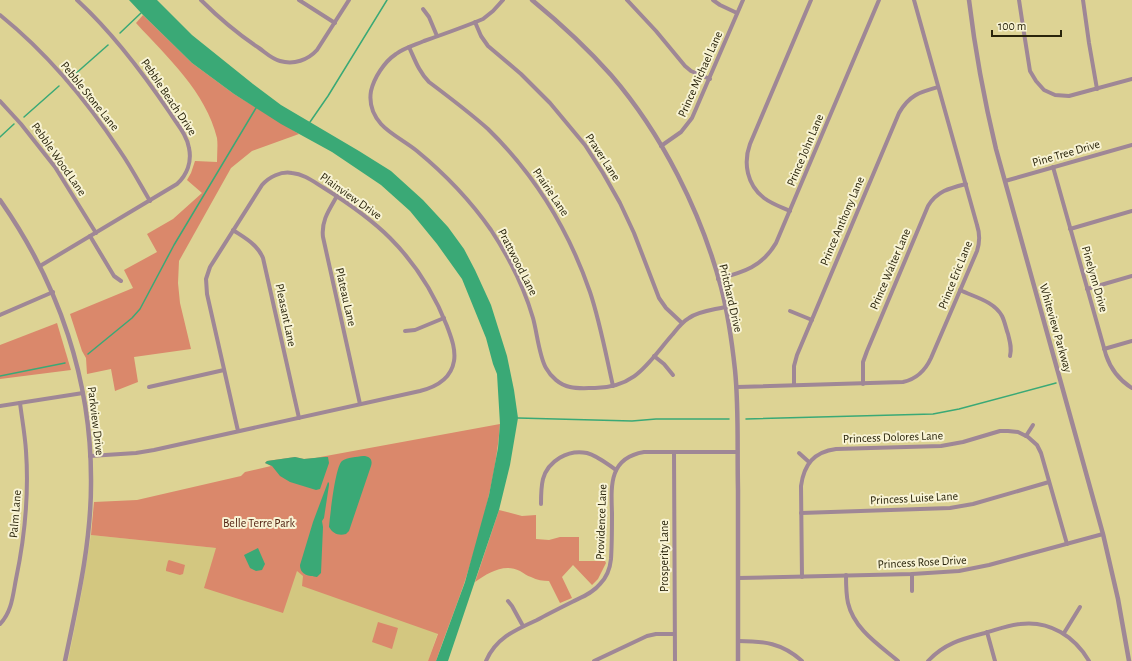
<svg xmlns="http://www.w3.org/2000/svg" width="1132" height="661" font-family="'Alegreya Sans',sans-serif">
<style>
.built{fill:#d3c780}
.green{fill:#da886b}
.water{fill:#3aa976}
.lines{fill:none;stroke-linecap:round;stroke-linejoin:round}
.stream{stroke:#3aa976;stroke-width:1.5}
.minor{stroke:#9f8796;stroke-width:4}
.tertiary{stroke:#9f8796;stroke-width:4.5}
.labels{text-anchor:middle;stroke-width:4;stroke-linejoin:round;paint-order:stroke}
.street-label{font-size:12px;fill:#29240b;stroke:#f8f3d4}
.park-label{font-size:12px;fill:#542514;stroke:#f8f3d4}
</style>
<rect width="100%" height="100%" fill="#ddd394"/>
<path class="built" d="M333,455L464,558L428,661H68L81,596L91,535L216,548Z"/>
<g class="green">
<path d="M143,15L192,63L234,94L299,134L252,151L231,168L179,261L178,283L180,303L191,349L134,357L138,382L115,391L111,369L87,374L86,358L82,351L70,314L133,288L124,270L157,252L147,234L173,219L202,193L187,180L191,173L195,161L217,162C217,154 218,145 217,138C206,92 167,57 136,23Z"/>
<path d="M57,323L71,370L0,379V345Z"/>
<path d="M500,424C496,478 481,530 465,581C456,608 445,634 436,661H428L438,634L302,586L303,576L297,571L283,613L204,588L216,548L91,535L94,502L137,500L241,476L245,472L271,466L265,463L267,461L295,457L304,459L315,458Z"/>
<path d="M499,510L522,516L536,515V539L549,540L560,537H579V561H605L606,563L598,579L592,585L573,565L562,577L572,598L560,603L549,581C543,581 537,580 531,577C527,576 524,573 520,571C504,563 488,573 475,582Z"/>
<path d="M169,560L185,565L183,574L180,575L166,571V569L168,561Z"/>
<path d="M378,622L398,628L392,649L372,642Z"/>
</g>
<g class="water">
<path d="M129,0H157L192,35L253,84L281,105L359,151L391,171L423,200L448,227L464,249L475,270L491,305L507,356L514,390L518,418L510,465L499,510L448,661H436L465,582L489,495L498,448L500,424L497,374L493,364L486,338L462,279L437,244L410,211L381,185L332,152L281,124L234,94L192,63L143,15Z"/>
<path d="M363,456C370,456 373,460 371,466L349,531L346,534C339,536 333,534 329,527C330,517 335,467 342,461C347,457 357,457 363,456Z"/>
<path d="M295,457L304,459L324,457H328L329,463L320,489L316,490L290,482L280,476L272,466L265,463L267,461Z"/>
<path d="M328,482L329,483V485L324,518L322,521L323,527L321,573L317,577C309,576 300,575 300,565L313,522Z"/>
<path d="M258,548L265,564L262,570L256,571L250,568L244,555Z"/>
</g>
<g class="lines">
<g class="stream">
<path d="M120,33L141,13"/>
<path d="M74,75L108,45"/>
<path d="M24,117L59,86"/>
<path d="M310,122L328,96L387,0"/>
<path d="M0,137L14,124"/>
<path d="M88,354L132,318L140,309L174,245L256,108"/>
<path d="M0,376L65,363"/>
<path d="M518,418L632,421L656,419H729"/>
<path d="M746,419L933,414L959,409L1056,383"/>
</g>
<g class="minor">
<path d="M201,0C219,18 238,34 259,48C266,53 272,59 280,61C294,65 308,60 317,50L349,0"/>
<path d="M299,0L335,23"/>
<path d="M503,0L493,11L483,19C464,27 444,34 424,41C415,45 404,48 396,54C384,62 374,78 371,91C369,103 373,115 381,124C390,134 406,142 417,151C445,174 470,200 491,230C508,256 524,287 533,318C537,332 539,356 546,368C551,377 560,385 570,387C578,389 587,388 595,388C636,387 647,364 672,335C677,329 682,322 689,318C699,311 713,310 725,307"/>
<path d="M627,0L656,31L685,66L691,71L710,79"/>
<path d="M713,0L720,5L737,13"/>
<path d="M1019,0L1024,33L1030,71L1036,81L1044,90L1055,95L1069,96L1132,79"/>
<path d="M1083,0L1089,43L1097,89"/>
<path d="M423,9L429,17L437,36"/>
<path d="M0,15C47,53 87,101 120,151C131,167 140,184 150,201"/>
<path d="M475,22L481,36L488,46L521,74L550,103L585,145L603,173L620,203L634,233L659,298L666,308L682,323"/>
<path d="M409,47C415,60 419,72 429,82C449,97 469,112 488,129C534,174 569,231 590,292C600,322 606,355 613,386"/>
<path d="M0,101L21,124L55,167L96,233"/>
<path d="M661,146L681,132L692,118L743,0"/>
<path d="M1053,167L1106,355C1111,370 1119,380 1132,388"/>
<path d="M1005,181L1132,145"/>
<path d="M337,196C329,210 321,221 323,237L360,404"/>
<path d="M790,211C781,207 772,204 764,198C747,185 743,163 750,144L811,0"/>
<path d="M1070,229L1132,211"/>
<path d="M233,230C245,238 257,244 263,258L299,418"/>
<path d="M90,236L114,276L121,281"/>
<path d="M40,266L177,184C187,175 192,162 189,148C187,135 177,124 170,113C143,73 113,33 77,0"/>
<path d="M718,279C743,272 762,267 776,243L879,0"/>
<path d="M1087,289L1132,276"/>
<path d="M960,290C974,297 994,301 1002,316C1005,322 1006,329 1008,334C1010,342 1012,348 1010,356"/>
<path d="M790,311L812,320"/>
<path d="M0,315L53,292"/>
<path d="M405,331L415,330L444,318"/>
<path d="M1104,349L1132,341"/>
<path d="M654,356L664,364L673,375"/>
<path d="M863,384V362L867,351L928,206C937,191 950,188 966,184"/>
<path d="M794,385V366L797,355L899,113C909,95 920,92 938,87"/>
<path d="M149,387L224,370"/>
<path d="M737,387L903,382C917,379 925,371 931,358L977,251C980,242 980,234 977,225L914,0"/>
<path d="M0,406L83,393"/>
<path d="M1026,436L1033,425"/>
<path d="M674,452L675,661"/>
<path d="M799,453L809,462"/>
<path d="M90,456L136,453L154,450L420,391C436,387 451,379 454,361C456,349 451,337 447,326C434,293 415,263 390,238C370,218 348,203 324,188C314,182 304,174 292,173C281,171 269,177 262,185L210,267L206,279L207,294L238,431"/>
<path d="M541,504C541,495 541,487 543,479C548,461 568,449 587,453C598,456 607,464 616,470"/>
<path d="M801,513L950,508L973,504L1049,482"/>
<path d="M912,574V591"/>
<path d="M846,575C846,585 846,594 848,603C854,629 879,645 898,661"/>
<path d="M802,577L801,486C804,464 814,452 836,449L941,446L963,442L1000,431H1008L1018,432L1028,437L1037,445L1041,453L1067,544"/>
<path d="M738,578L912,574L959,571L989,565L1103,534"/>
<path d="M508,601L512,606L523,626"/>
<path d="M0,624C12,612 13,594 16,579C25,536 29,494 26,451C25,435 22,419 20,403"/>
<path d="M987,632L995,661"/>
<path d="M1064,633L1080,607"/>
<path d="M738,641C764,641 782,643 802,661"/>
<path d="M486,661C496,638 515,630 537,620C548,614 560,608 572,602C582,597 593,593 600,584C607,577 610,569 611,559C612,544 612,528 612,513C611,485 609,458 644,452H737"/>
<path d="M594,661L647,636L656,634H674"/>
<path d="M928,661C945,643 962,639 985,633C996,630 1008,625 1020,624C1050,620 1075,637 1089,661"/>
</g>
<g class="tertiary">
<path d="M532,0C560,23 587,48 611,75C662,134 701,212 721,287C728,314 732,342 735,370C739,409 737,450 738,490C738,547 738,604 738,661"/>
<path d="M969,0C975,50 984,99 996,149L1103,534L1118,599L1129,661"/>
<path d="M0,200C59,284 92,381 91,484C91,544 77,603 65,661"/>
</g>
</g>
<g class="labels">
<g class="street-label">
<text transform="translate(700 74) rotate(-66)" y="4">Prince Michael Lane</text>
<text transform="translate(90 96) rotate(51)" y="4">Pebble Stone Lane</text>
<text transform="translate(169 97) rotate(56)" y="4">Pebble Beach Drive</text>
<text transform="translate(805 150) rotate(-67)" y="4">Prince John Lane</text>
<text transform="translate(1066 153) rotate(-16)" y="4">Pine Tree Drive</text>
<text transform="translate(603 157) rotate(57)" y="4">Praver Lane</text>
<text transform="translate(59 159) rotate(55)" y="4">Pebble Wood Lane</text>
<text transform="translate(551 192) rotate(56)" y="4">Prairie Lane</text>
<text transform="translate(351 196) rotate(35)" y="4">Plainview Drive</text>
<text transform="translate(842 221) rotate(-67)" y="4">Prince Anthony Lane</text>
<text transform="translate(518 262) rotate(63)" y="4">Prattwood Lane</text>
<text transform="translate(890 269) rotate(-67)" y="4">Prince Walter Lane</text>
<text transform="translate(955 275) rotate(-68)" y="4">Prince Eric Lane</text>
<text transform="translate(1095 279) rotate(74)" y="4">Pinelynn Drive</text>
<text transform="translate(346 297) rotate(77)" y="4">Plateau Lane</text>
<text transform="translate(731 298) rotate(77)" y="4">Pritchard Drive</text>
<text transform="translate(286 315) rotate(78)" y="4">Pleasant Lane</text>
<text transform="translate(1056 328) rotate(74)" y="4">Whiteview Parkway</text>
<text transform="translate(96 421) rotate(83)" y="4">Parkview Drive</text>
<text transform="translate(893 437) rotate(-2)" y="4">Princess Dolores Lane</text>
<text transform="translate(914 498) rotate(-3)" y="4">Princess Luise Lane</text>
<text transform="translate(15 514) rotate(-85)" y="4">Palm Lane</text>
<text transform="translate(601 522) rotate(-88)" y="4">Providence Lane</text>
<text transform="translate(664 556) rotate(-90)" y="4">Prosperity Lane</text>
<text transform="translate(922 562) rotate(-3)" y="4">Princess Rose Drive</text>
</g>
<g class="park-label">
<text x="259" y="527">Belle Terre Park</text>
</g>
</g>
<path d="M992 30v6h69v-6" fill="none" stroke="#29240b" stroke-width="2"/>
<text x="998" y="30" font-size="12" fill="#29240b" stroke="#f8f3d4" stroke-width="3" paint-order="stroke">100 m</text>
</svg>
